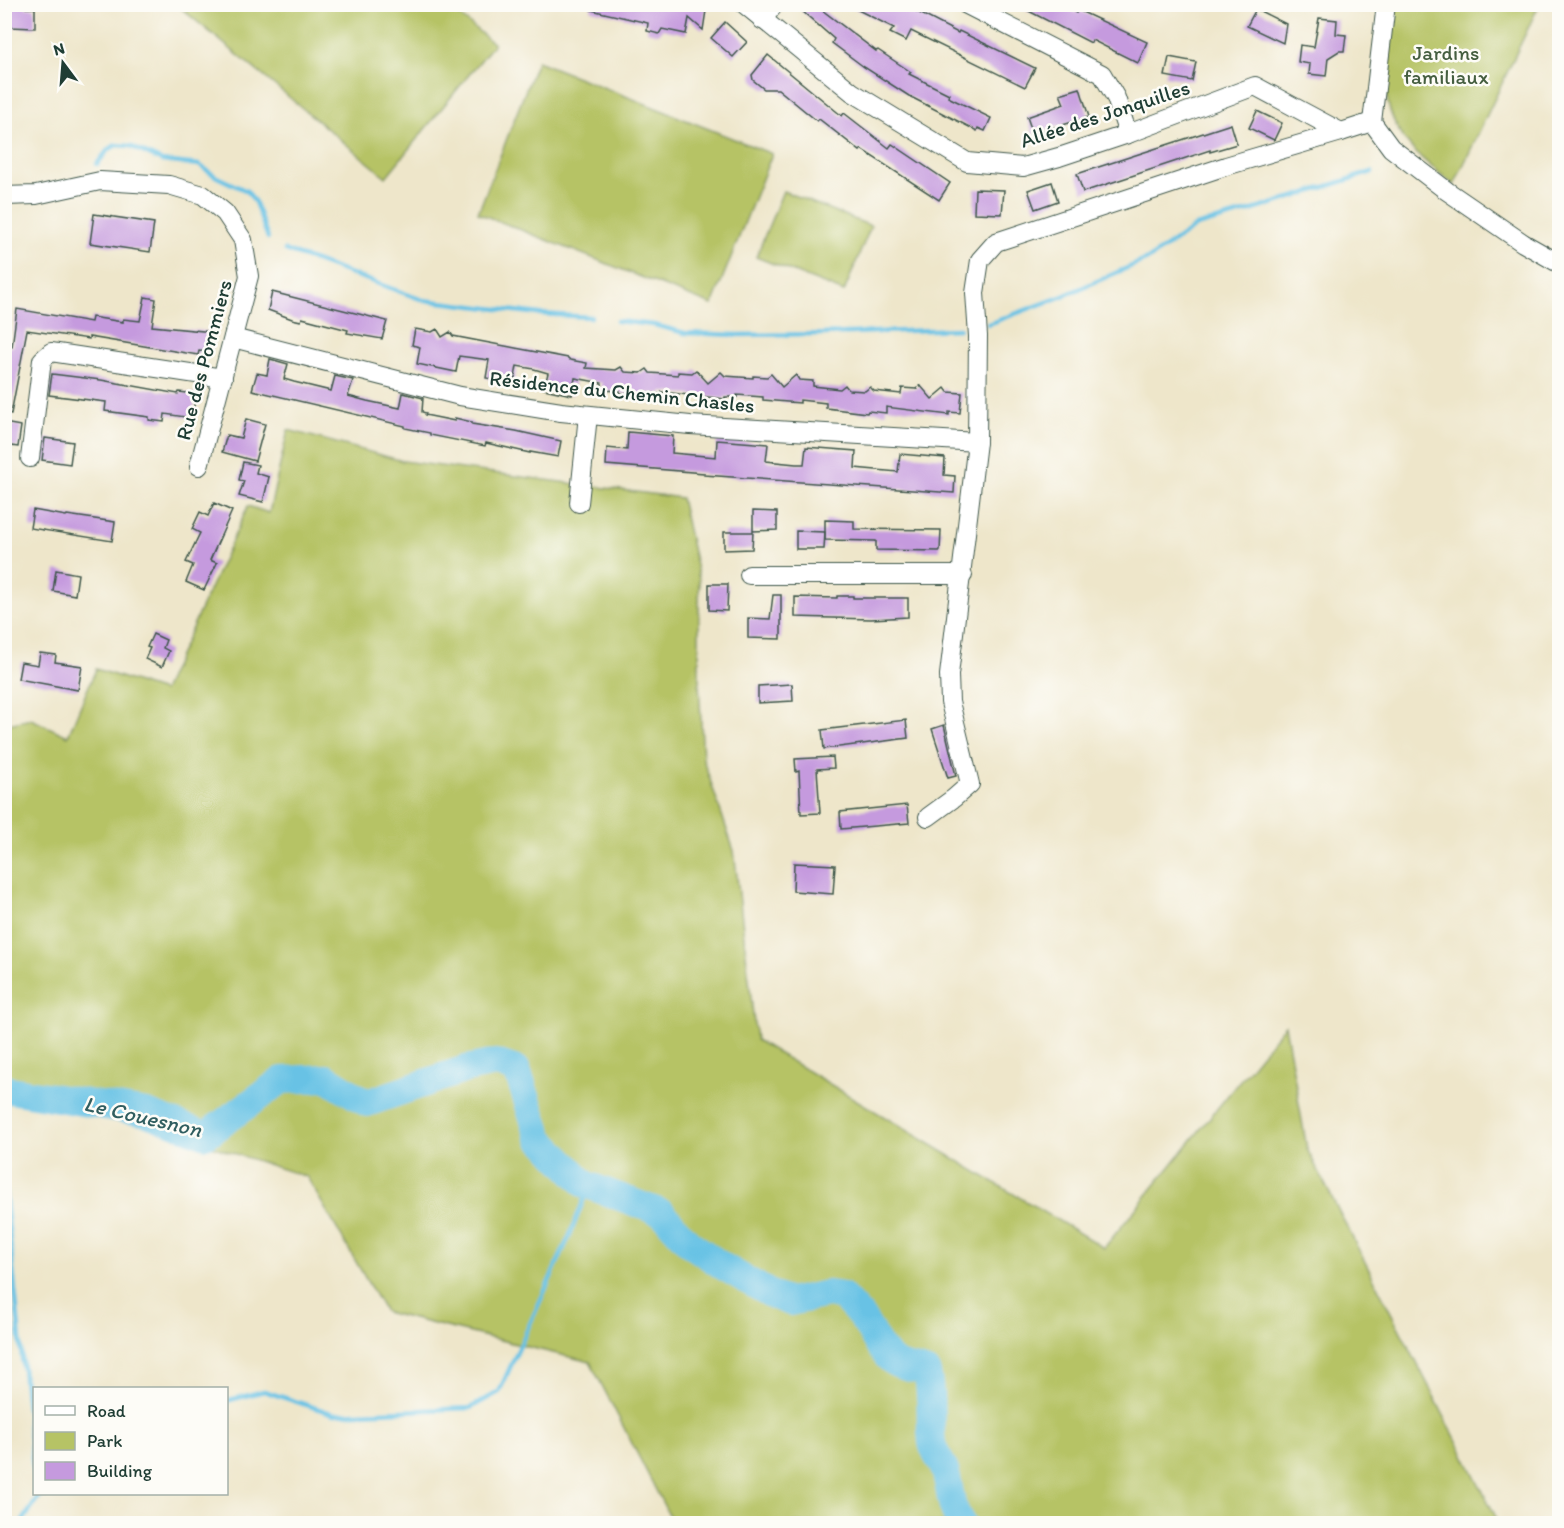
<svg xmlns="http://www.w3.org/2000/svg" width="1564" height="1528" font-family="Itim,sans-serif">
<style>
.green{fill:#b6c365;stroke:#6a804c;stroke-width:1.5}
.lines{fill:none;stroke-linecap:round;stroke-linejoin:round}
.stream{stroke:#67c2e5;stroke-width:4.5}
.river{stroke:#67c2e5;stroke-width:28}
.building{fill:#c59ade}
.minor-casing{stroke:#3e564a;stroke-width:20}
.minor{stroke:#fff;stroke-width:18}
.labels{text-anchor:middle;stroke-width:5;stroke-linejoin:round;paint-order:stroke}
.park-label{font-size:21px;fill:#455e40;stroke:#fdfcf7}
.street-label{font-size:21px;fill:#1f3d34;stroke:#fdfcf7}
.water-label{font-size:22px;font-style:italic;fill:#315e60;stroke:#fdfcf7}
</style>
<rect width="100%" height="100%" fill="#fdfcf7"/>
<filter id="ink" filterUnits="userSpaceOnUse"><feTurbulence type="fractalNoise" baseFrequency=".0167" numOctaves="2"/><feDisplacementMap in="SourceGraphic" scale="12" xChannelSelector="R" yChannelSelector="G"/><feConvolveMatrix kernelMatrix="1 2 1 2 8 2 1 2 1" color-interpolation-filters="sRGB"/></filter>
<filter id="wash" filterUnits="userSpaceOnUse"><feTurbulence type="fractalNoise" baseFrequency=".008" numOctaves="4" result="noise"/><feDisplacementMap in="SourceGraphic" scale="24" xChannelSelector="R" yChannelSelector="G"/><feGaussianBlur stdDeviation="1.35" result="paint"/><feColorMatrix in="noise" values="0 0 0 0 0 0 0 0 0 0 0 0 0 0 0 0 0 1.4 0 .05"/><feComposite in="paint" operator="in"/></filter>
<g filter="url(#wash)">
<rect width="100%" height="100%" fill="#eee6ca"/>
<g class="green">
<path d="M177,5H447L494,44L386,177Z"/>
<path d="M1396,5H1539L1454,185C1439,172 1421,160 1409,145C1372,101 1388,56 1396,5Z"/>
<path d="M537,61L772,154L712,305L478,213Z"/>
<path d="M783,191L871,226L844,292L756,257Z"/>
<path d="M288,430L403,461L681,498L699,579V683L703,759L734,851L756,1040L1104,1248L1285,1025L1307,1149L1499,1523H673L590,1362L385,1312L307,1177L5,1079L4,725L31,719L68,736L96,669L163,691L248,506L269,513Z"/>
</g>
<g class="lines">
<g class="stream">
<path d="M97,164L108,150L116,145L130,146L162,161L199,165L217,177L247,191L255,202L268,238"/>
<path d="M285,250L423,300L540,314L591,317"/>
<path d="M617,321L654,325L685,333L737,335L823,334L959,329"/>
<path d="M988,324L1063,296L1150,258L1196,226L1250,211L1372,172"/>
<path d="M4,1181L34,1477"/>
<path d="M226,1401L264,1391L334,1414L470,1408L499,1392L570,1235L589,1186"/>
<path d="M37,1499L45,1494"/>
<path d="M21,1524L37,1499L36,1494"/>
</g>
<path class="river" d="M4,1089L147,1113L206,1135L282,1080L327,1078L367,1103L466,1069L496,1063L517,1070L540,1138L585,1184L662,1213L689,1243L724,1267L774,1296L790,1302L827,1294L842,1296C849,1304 858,1312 864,1321C874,1335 880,1353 895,1363C905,1369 916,1368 927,1373C933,1396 929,1419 932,1442C933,1453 942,1461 945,1471C952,1492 948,1505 962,1524"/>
</g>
<g id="blocks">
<g class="building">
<path d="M9,4L26,5V8H35V28L9,27Z"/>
<path d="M592,4H660L675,8L673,4H707L703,30L689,18L686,34L662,29L659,34L647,31L648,23L591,10Z"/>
<path d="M794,4H814L876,51L878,50L911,72L909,74L949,94L948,97L991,118L985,131L978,128L977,131L909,96L864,67L832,43L834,39Z"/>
<path d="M846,4H902L958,33L959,31L1035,68L1025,87L911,31L906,41L890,33L894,28Z"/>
<path d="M1015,4H1060L1076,13L1078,10L1147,42L1138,63L1092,40L1091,43Z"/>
<path d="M1256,9L1286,24L1283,43L1247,26Z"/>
<path d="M1319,18L1337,20L1336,34L1346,35L1344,51H1339L1328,58L1326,76L1309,74L1310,64L1298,62L1300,45L1314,47Z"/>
<path d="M725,22L747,42L733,57L711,38Z"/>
<path d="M768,55L842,116L844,113L889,148L892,144L950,183L939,200L861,149L860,151L819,119L817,121L778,89H764L753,80L752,75Z"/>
<path d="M1169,57L1196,62L1192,81L1165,76Z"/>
<path d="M1080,88L1089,117L1033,134L1027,117L1064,104L1060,94Z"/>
<path d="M1257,111L1282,123L1274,140L1249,128Z"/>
<path d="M1231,124L1237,144L1210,152V150L1083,192L1077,174Z"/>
<path d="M1052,182L1058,201L1035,209L1028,190Z"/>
<path d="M975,189L1004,190L1002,214L974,213Z"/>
<path d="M94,214L154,223L150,252L90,243Z"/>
<path d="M272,292L387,321L382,339L347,333L348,330L302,318L301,321L292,319L268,310Z"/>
<path d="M145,297L156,299L152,326L213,332L210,352L199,351L198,355L89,337V339L27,330L11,414L4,413V346L12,347L17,309L91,322L92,317L123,322V319L140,321Z"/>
<path d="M415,329L432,332L437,329L442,337L450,332L453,336L568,358L570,360L587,363L586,368L616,370L621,367L625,372L641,373L647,369L650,373L678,375V372L692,373L696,370L708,383L721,372L725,376L753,378V376L767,377L771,374L782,387L796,375L799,380L813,381V386L840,389L845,385L849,390L865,391L870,387L874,391L901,394L902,388L916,389L920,385L932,399L945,388L948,392L962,393L960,413L949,412V415L886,407V413L868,411L867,413L826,408V403L800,400V403L763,400V397L737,395V397H725V399L662,392V394L644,393V395L620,393V391L602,390V383L575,378L572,395L544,389L548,373L534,369L517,366L514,383L486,378L489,360L459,356L456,372L417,364L420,347L412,345Z"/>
<path d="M270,359L288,364L284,379L294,382L331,391L335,376L353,380L348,396L367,401L400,408L403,393L423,398L422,412L426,413L425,415L455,421V418L472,422V424L516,431L561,441L558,457L530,452V453L486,443L485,446L430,435V433L405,428V426L252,390L257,373L267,375Z"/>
<path d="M52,374L101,380L178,394L179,392L196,394L192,418L165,414L164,422L149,420V417L105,411L106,402L49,395Z"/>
<path d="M246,419L265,424L255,461L222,452L227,435L241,438Z"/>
<path d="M4,423L21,426L18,447L4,445Z"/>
<path d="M628,432L673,436L672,453L716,457L717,440L768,444L766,461L796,464H804L806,447L856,451L855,468L865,469L898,472L900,454L945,458L944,475L955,476L954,493L704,475V473L606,465L607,448L627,450Z"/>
<path d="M45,438L73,442L70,464L42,460Z"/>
<path d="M243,462L258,465L256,473L269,477L263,502L239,496L244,481L239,480Z"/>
<path d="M214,503L232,511L210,560L217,563L204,590L186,582L193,565L186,562L200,533L192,529L200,512L208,516Z"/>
<path d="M33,510L66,516L67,515L115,522L112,541L30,528Z"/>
<path d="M753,511L777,512V530L753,531Z"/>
<path d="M825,520L854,521V529L941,530L940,551L876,550V541L825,540Z"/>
<path d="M796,531L825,532L824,549H796Z"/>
<path d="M724,532H753L752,549L724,550Z"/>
<path d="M56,570L78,574L75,595L53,591Z"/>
<path d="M709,584H728L727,611L709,610Z"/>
<path d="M773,595H781V639L748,638V618L770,619Z"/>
<path d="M837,596H853V598H908V617L871,619L795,617V597L837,598Z"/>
<path d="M153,634L166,640L163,648L169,651L162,667L145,659L150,648L147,647Z"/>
<path d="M40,653L56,655L55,662L82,666L78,690L18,679L21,662L38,665Z"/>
<path d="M792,684L793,701L758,703V686Z"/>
<path d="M906,720L908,738L824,749L822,730Z"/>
<path d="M944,725L956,776L948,778L932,729Z"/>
<path d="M833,757L834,768L817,769L820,813L801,814L799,771L796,772L795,759Z"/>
<path d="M907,805L909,823L841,829L840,812Z"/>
<path d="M794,863L835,865L833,894L793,891Z"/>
</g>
</g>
</g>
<g filter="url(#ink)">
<use href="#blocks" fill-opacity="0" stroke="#3e564a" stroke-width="1.5"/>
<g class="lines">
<defs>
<g id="minor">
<path d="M744,4L852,92L967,162L1023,167L1059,157L1128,134L1255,86L1341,132L1372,122"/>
<path d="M965,4L1102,74L1116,98L1128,134"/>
<path d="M1386,4L1372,122L1391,148L1447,191L1523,243L1560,264"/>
<path d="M762,20L775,4"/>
<path d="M4,196L36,195L100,181L169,185L203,195L225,213L243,240L249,276L199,466"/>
<path d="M233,338L460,396L561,412L690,425L977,442"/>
<path d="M30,458L42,360L51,352L223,378"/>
<path d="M579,503L588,415"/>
<path d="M749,575H963"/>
<path d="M928,817L954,798L970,784L950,702L949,675L977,442L978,336L975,293L980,260L996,242L1226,166L1341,132"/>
</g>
</defs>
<use href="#minor" class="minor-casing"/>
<use href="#minor" class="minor"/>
</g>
</g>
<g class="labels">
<g class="park-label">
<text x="1446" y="60">Jardins<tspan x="1446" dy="24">familiaux</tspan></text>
</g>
<g class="street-label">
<text transform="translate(1105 114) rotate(-18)" y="7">Allée des Jonquilles</text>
<text transform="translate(204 360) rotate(-75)" y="7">Rue des Pommiers</text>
<text transform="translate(622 392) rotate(6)" y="7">Résidence du Chemin Chasles</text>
</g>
<g class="water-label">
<text transform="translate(143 1116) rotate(13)" y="8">Le Couesnon</text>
</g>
</g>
<rect width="1564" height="1528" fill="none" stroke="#fdfcf7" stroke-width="24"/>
<rect x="33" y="1387" width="195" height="108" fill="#fdfcf7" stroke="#a4b0a9" stroke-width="1.5"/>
<rect x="45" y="1406" width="30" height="9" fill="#ffffff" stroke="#a4b0a9" stroke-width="1.5"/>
<text x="87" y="1417" font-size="18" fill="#1f3d34">Road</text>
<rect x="45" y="1432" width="30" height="18" fill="#b6c365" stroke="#a4b0a9" stroke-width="1.5"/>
<text x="87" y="1447" font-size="18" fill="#1f3d34">Park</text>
<rect x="45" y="1462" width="30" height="18" fill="#c59ade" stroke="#a4b0a9" stroke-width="1.5"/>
<text x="87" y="1477" font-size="18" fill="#1f3d34">Building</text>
<g transform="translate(63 63) rotate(344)" stroke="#fdfcf7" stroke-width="4.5" paint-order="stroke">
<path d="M0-4.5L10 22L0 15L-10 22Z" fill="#1f3d34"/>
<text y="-9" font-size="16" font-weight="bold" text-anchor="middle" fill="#1f3d34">N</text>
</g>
</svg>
